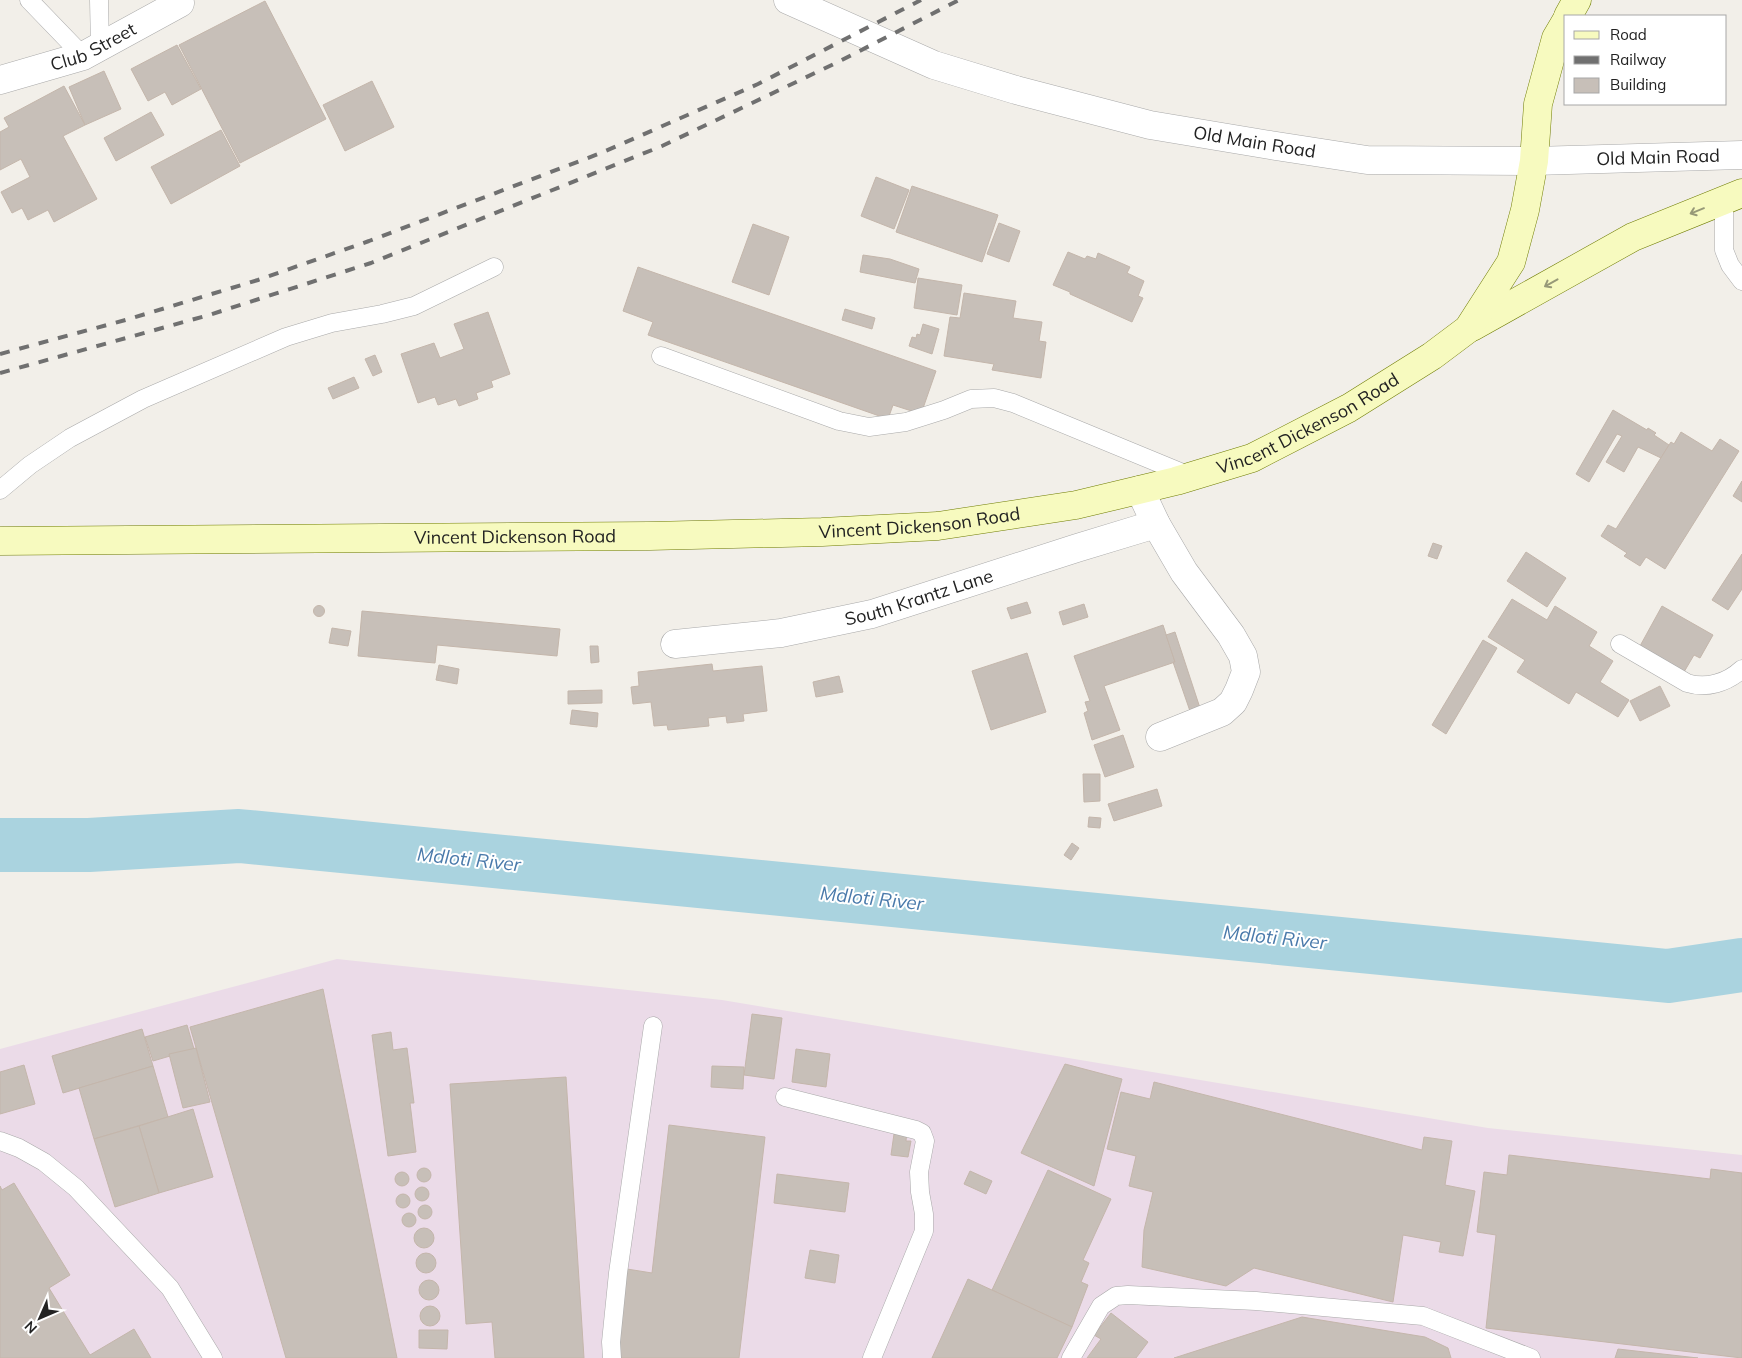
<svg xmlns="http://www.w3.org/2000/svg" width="1742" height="1358" font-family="Mulish,sans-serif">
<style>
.industrial{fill:#ebdbe8}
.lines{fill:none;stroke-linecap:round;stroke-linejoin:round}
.river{stroke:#aad3df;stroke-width:54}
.building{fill:#c7bfb8;stroke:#c4b6ab}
.service-casing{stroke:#a9a9a9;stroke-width:19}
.minor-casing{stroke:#a9a9a9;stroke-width:29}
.tertiary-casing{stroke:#a9a9a9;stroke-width:29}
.secondary-casing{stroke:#707d05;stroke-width:29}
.service{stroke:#fff;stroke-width:18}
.minor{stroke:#fff;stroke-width:28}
.tertiary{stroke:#fff;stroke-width:28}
.secondary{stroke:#f7fabf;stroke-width:28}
.rail{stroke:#707070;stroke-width:4;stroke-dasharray:10 10;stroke-linecap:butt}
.oneway{stroke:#979978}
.labels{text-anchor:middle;stroke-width:4;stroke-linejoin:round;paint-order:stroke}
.street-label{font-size:18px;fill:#222;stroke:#fff}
.water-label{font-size:19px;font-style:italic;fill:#4a7aab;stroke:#fff}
</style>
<rect width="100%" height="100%" fill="#f2efe9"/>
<path class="industrial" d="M337,959L722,1000L1488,1128L1742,1155V1358H0V1049Z"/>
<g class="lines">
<path class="river" d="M0,845H89L239,836L1668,976L1742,965"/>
</g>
<g class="building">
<path d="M265,1L326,119L240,163L179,45Z"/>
<path d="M177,45L201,89L172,105L165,92L148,101L131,69Z"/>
<path d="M104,71L121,109L85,125L69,87Z"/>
<path d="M372,81L394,127L345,151L323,105Z"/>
<path d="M64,86L85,125L63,136L97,199L54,222L48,210L28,220L22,208L12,213L1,192L30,177L21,159L0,170V132L9,127L4,118Z"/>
<path d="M151,112L164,135L116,161L104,138Z"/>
<path d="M221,130L240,166L171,204L151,167Z"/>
<path d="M876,177L909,190L894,229L861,216Z"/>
<path d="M912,186L998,215L982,262L896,232Z"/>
<path d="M999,223L1020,231L1009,262L987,254Z"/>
<path d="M753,224L789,237L769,295L732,282Z"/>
<path d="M1068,252L1085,259L1087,256L1096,259L1098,253L1130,267L1127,273L1144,281L1138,296L1143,298L1132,322L1070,294V292L1053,285Z"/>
<path d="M863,255L890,259L919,269L915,283L860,272Z"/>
<path d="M638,267L936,371L921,414L893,405L888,419L648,335L653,322L623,311Z"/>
<path d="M918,278L962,285L957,315L914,308Z"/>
<path d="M964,293L1016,301L1013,318L1042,322L1039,341L1046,342L1041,378L992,370L994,364L944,356L950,317L960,318Z"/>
<path d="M845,309L875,318L872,329L842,320Z"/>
<path d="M488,312L510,374L491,381L493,387L476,393L478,399L459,406L456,399L438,405L435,397L418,403L401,354L434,343L440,358L464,349L454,324Z"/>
<path d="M923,324L939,329L932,354L909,346L912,337L916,338L917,334L920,335Z"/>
<path d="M375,355L382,372L373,376L365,359Z"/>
<path d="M354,377L359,388L333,399L328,388Z"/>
<path d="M1613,410L1647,430L1648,428L1656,433L1654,435L1669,445L1661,458L1638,447L1624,472L1606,462L1622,436L1617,434L1589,482L1576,474Z"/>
<path d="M1681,432L1712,451L1720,439L1739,451L1665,569L1646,557L1640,566L1624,556L1627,553L1601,536L1608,525L1616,529L1669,445L1671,442L1674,444Z"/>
<path d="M1742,481V502L1733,496Z"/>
<path d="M1433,543L1442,546L1437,559L1428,556Z"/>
<path d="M1526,552L1566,578L1547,607L1507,581Z"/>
<path d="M1742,554V589L1728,610L1712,600Z"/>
<path d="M1512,599L1547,620L1555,606L1597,632L1589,646L1613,661L1600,682L1629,700L1618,717L1576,692L1569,704L1517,672L1525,660L1488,637Z"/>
<path d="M1027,602L1031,613L1011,619L1007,608Z"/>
<path d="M1084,604L1088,617L1063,625L1059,612Z"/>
<circle cx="319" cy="611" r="5.5"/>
<path d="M1662,606L1713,635L1700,658L1694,655L1684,672L1640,646Z"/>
<path d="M362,611L560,629L557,656L437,645L435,663L358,656Z"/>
<path d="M1163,625L1175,662L1104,686L1120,730L1092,740L1084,713L1088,711L1085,702L1090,701L1074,656Z"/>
<path d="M332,628L351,631L348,646L329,643Z"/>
<path d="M1175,632L1201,711L1191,714L1173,662H1175L1166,635Z"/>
<path d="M1483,640L1497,648L1446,734L1432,725Z"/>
<path d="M590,646H598L599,662L591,663Z"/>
<path d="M1027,653L1046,712L991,730L972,671Z"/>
<path d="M712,664L713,671L762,666L767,711L743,714L744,721L727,723L726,716L708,718L709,726L668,730L667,725L654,726L651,702L633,704L631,687L639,686L638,672Z"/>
<path d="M439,665L459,669L457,684L436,680Z"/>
<path d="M839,676L843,692L816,697L813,682Z"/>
<path d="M1660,686L1670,706L1640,721L1630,701Z"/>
<path d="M602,690V703L568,704V691Z"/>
<path d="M572,710L598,713L597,727L570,724Z"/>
<path d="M1123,735L1134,767L1105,777L1094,745Z"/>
<path d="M1083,774H1100V801L1084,802Z"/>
<path d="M1157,789L1162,806L1114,821L1108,804Z"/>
<path d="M1089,817L1101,818L1100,828L1088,827Z"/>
<path d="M1072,843L1079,848L1071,860L1064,855Z"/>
<path d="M323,989L397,1358H286L190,1027Z"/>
<path d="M752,1014L782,1018L774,1079L744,1075Z"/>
<path d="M187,1025L194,1049L153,1061L145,1037Z"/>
<path d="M142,1029L153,1066L63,1093L52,1056Z"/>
<path d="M391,1032L393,1050L407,1048L414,1103H410L416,1152L388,1156L372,1035Z"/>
<path d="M196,1048L210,1102L183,1108L169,1054Z"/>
<path d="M796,1049L830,1054L826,1087L792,1082Z"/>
<path d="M1065,1064L1122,1079L1094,1186L1021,1153Z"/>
<path d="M24,1065L35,1104L0,1114V1072Z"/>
<path d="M153,1066L168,1117L94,1139L79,1088Z"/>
<path d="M712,1066L744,1067L743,1089L711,1087Z"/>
<path d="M566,1077L584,1358H495L492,1322L466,1324L450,1084Z"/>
<path d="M1154,1082L1422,1150L1424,1137L1452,1141L1445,1185L1475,1191L1463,1256L1439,1252L1441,1242L1403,1235L1393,1302L1254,1268L1226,1286L1142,1267L1144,1230L1153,1192L1129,1186L1136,1156L1107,1149L1121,1092L1150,1099Z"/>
<path d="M193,1109L213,1177L159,1193L139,1126Z"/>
<path d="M669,1125L765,1137L739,1358H616L627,1269L652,1273Z"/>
<path d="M139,1126L159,1193L115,1207L94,1139Z"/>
<path d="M895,1127L907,1129L906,1141H911L908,1157L891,1155Z"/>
<path d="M1509,1155L1710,1179L1711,1169L1742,1173V1358L1486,1328L1496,1235L1477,1232L1484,1172L1507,1175Z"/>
<circle cx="424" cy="1175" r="7"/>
<path d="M1048,1170L1111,1199L1083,1260L1089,1263L1081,1282L1088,1285L1072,1327L992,1290Z"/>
<path d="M970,1171L992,1181L986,1194L964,1184Z"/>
<circle cx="402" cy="1179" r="7"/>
<path d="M777,1174L849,1183L845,1212L774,1203Z"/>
<path d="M14,1183L70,1275L49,1288L90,1355L134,1329L151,1358H0V1186L2,1190Z"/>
<circle cx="422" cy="1194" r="7"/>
<circle cx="403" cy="1201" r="7"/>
<circle cx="425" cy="1212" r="7"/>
<circle cx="409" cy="1220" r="7"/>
<circle cx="424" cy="1238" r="10"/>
<path d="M810,1250L839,1255L835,1283L805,1278Z"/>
<circle cx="426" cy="1263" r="10"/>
<path d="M968,1279L1072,1327L1057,1358H932Z"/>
<circle cx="429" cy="1290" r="10"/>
<circle cx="430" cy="1316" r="10"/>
<path d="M1111,1313L1148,1342L1136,1358H1087L1101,1339L1094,1335Z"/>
<path d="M1302,1317L1425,1337L1448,1348L1451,1358H1174Z"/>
<path d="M419,1330H448L447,1349L419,1348Z"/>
<path d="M1618,1349L1698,1358H1615Z"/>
</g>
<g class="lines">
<defs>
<g id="service">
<path d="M29,0L83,56"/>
<path d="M99,0L100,47"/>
<path d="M1724,199V250L1730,265L1742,281"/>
<path d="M661,356L839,421L869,427L906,422L944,410L971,399L994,398L1013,403L1190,476"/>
<path d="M0,490L30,465L70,438L143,399L286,337L332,323L382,314L414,306L494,267"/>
<path d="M1620,644L1687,683C1706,689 1727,683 1742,669"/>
<path d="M785,1097L916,1130L922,1133L925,1141L919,1172L920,1192L924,1214V1231L872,1358"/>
<path d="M0,1141L19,1148L44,1162L76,1188L170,1288L213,1358"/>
<path d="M612,1358L611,1342L618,1273L653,1026"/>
<path d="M1071,1358L1101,1306L1116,1296L1128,1295L1256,1301L1423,1316L1531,1358"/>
</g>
<g id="minor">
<path id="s1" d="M0,80L83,56L180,3"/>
<path d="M1140,490L1156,524L1184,572L1231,635L1243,656L1246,672L1239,690L1233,702L1222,712L1160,737"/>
<path id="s2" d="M675,644L781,633L872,614L1077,548L1156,524"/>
</g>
<g id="tertiary">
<path id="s3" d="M788,0L934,65L1016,90L1150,125L1270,145L1367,160L1534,161L1742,155"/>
</g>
<g id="secondary">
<path d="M1568,16L1577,0"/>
<path d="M1472,327L1633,237L1742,193"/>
<path id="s4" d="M0,541L650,536L822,532L938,526L1076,505L1176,481L1252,458L1349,408L1432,356L1468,329L1511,262L1525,210L1534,161L1538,104L1556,38L1566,21"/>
</g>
</defs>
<use href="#service" class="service-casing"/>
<use href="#minor" class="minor-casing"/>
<use href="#tertiary" class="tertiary-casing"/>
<use href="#secondary" class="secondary-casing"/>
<use href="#service" class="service"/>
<use href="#minor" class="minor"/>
<use href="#tertiary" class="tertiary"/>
<use href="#secondary" class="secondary"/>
<g class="rail">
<path d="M0,354L129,319L258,280L369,241L601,153L758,84L921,0"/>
<path d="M0,373L209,315L371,263L662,146L838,62L959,0"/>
</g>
</g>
<defs><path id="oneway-shaft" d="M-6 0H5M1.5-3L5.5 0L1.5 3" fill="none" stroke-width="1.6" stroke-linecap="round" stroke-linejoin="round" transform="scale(1.25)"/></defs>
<g class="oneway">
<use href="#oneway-shaft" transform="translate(1697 211) rotate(158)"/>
<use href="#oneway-shaft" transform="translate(1551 283) rotate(151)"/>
</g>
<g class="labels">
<g class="street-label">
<text dy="6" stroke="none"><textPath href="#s1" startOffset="99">Club Street</textPath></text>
<text dy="6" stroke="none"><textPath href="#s3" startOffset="490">Old Main Road</textPath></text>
<text dy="6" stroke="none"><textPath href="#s3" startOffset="895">Old Main Road</textPath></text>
<text dy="6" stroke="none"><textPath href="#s4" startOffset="1325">Vincent Dickenson Road</textPath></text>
<text dy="6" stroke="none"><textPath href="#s4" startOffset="920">Vincent Dickenson Road</textPath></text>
<text dy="6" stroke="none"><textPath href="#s4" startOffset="515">Vincent Dickenson Road</textPath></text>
<text dy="6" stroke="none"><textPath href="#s2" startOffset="249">South Krantz Lane</textPath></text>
</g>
<g class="water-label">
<text transform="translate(469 859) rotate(6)" y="7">Mdloti River</text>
<text transform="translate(872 898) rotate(6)" y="7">Mdloti River</text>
<text transform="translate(1275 937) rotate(6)" y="7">Mdloti River</text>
</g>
</g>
<rect x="1564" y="15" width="162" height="90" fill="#ffffff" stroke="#a7a7a7"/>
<rect x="1574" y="31" width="25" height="8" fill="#f7fabf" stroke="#a7a7a7"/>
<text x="1610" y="40" font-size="15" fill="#222222">Road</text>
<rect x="1574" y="56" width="25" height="8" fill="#707070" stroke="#a7a7a7"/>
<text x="1610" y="65" font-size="15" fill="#222222">Railway</text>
<rect x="1574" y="78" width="25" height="15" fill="#c7bfb8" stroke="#a7a7a7"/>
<text x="1610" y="90" font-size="15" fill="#222222">Building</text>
<g transform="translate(40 1318) rotate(225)" stroke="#ffffff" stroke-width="4" paint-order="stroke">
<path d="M0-4L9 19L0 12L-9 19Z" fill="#222222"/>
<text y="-8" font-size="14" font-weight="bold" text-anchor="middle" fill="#222222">N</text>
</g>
</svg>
